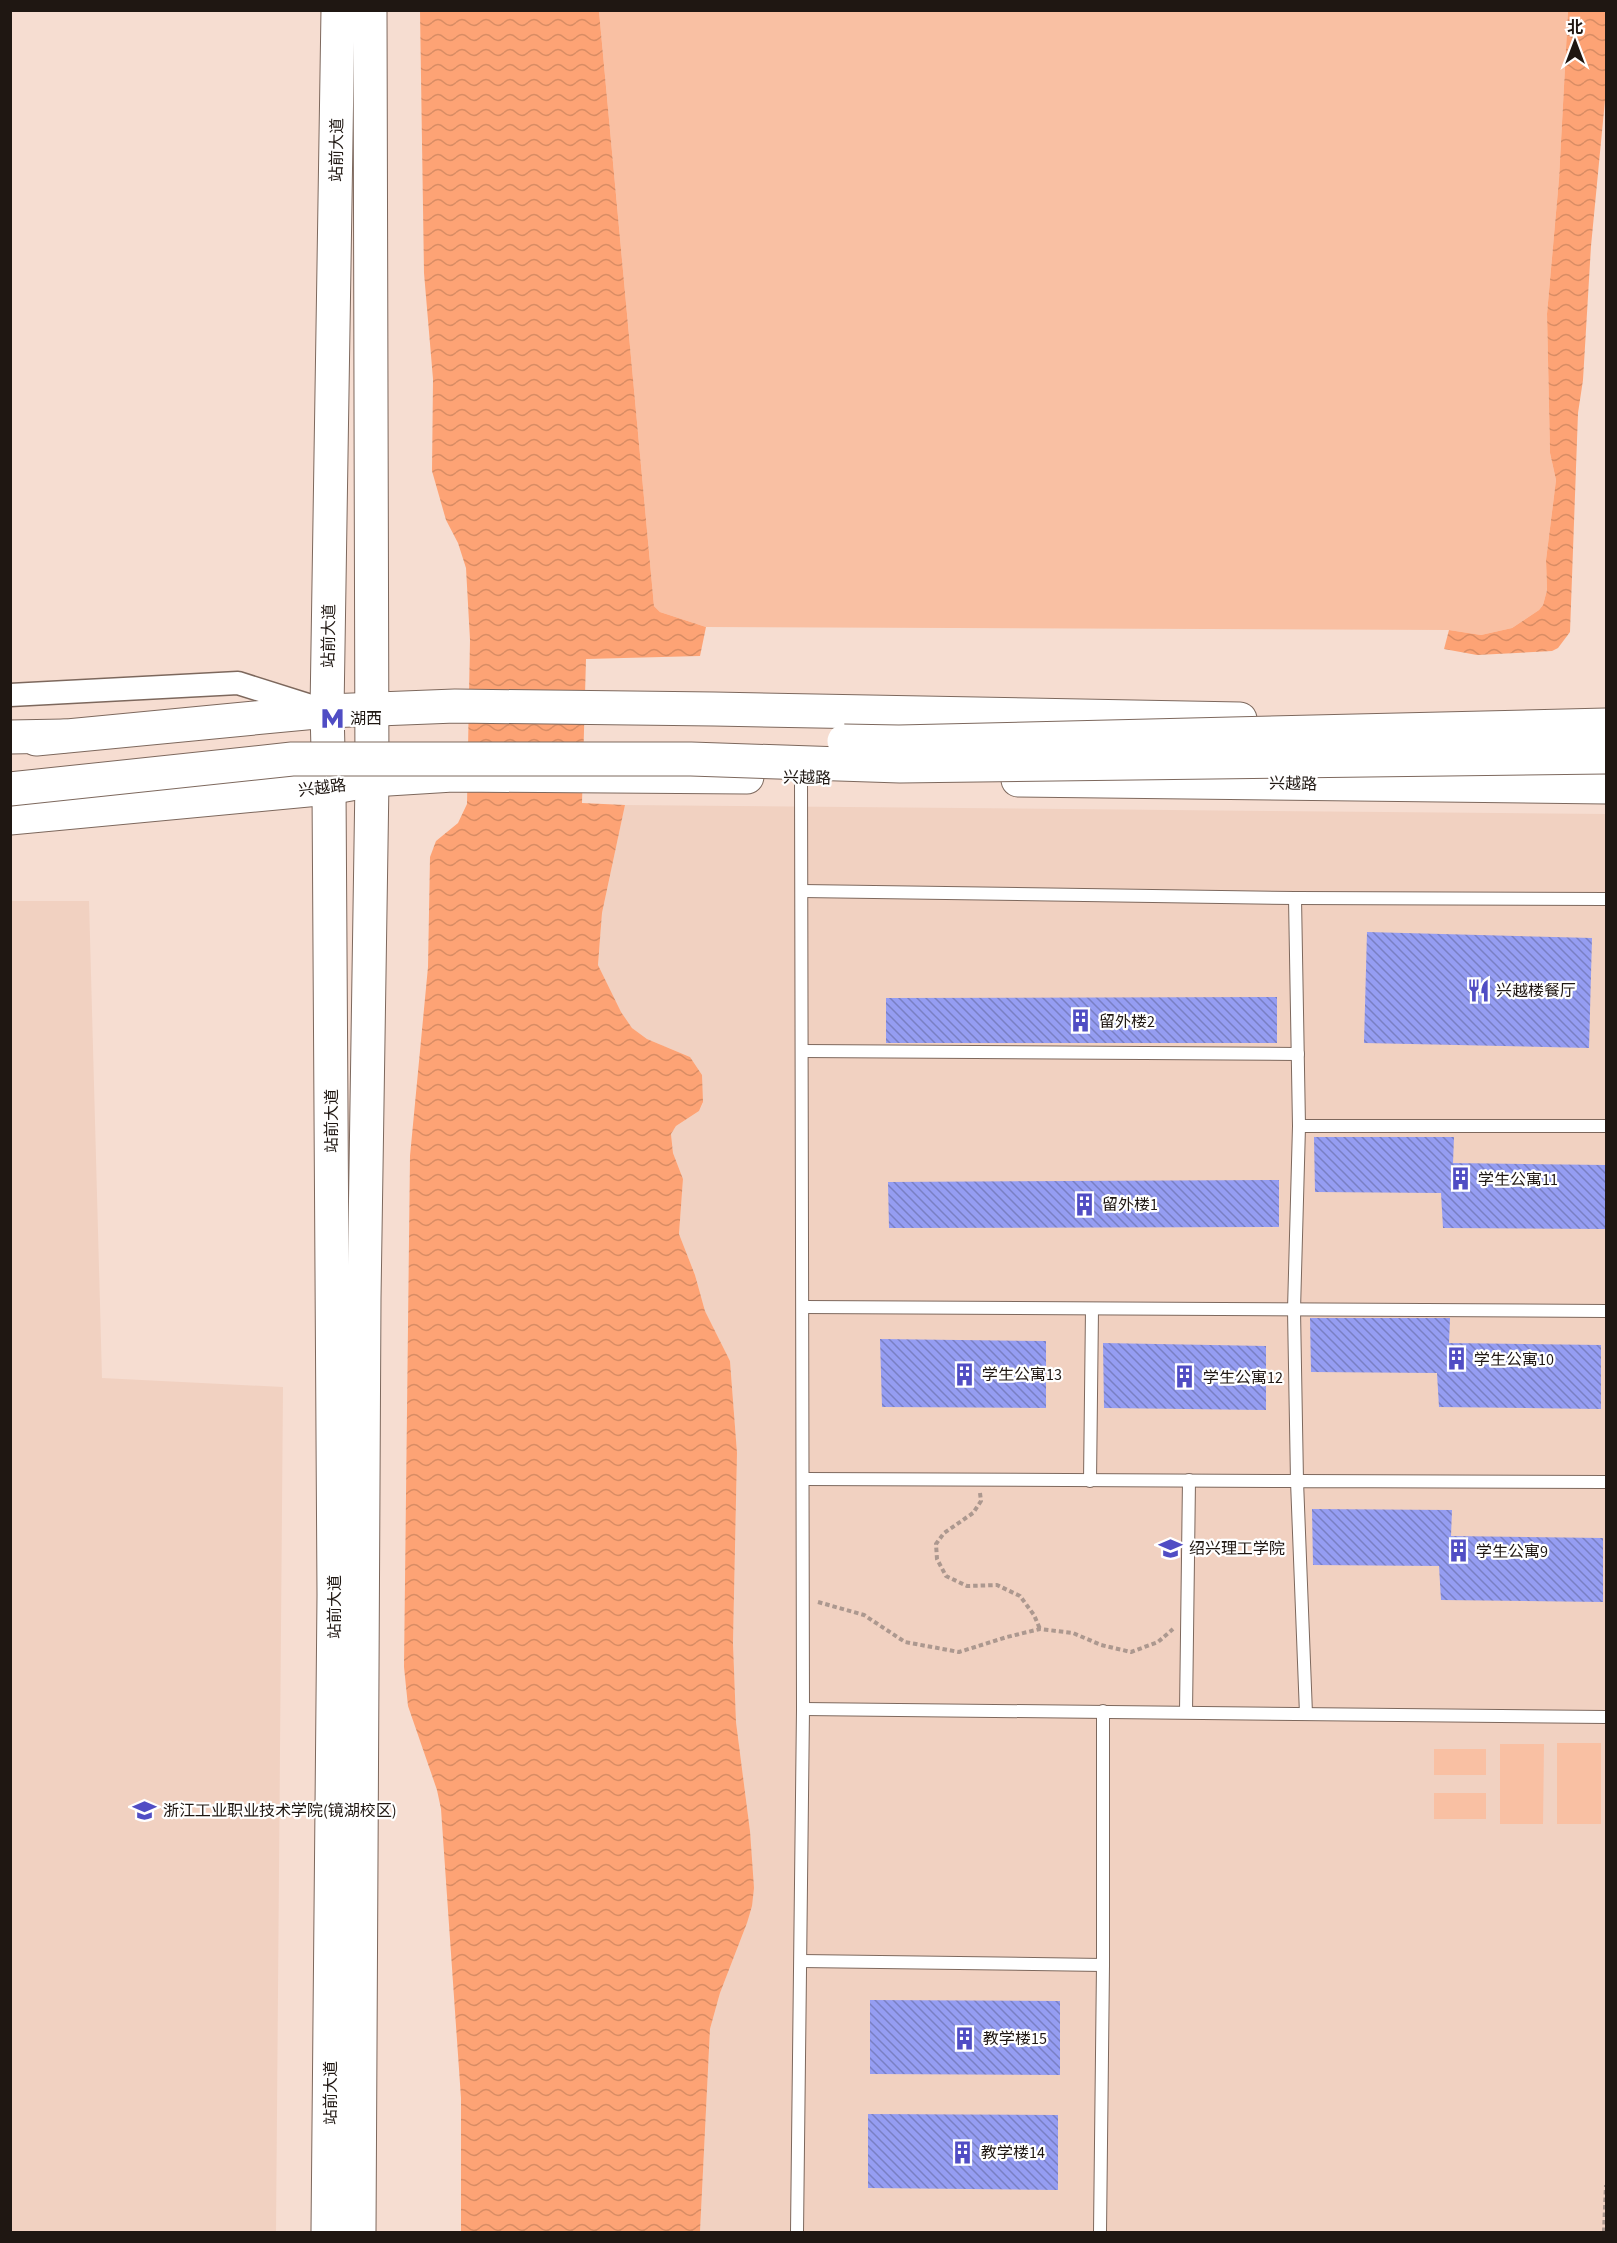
<svg xmlns="http://www.w3.org/2000/svg" width="1617" height="2243" font-family="'Source Sans 3','Noto Sans SC',sans-serif">
<style>
.built{fill:#f1d1c1}
.green{fill:#f9c0a3}
.water{fill:url(#water-waves)}
.building{fill:url(#building-back-hatch)}
.lines{fill:none;stroke-linecap:round;stroke-linejoin:round}
.service-casing{stroke:#7d685d;stroke-width:14}
.minor-casing{stroke:#7d685d;stroke-width:25}
.secondary-casing{stroke:#7d685d;stroke-width:35}
.trunk-casing{stroke:#7d685d;stroke-width:35}
.path{stroke:#ac988f;stroke-width:4;stroke-dasharray:4.5 3;stroke-linecap:butt}
.service{stroke:#fff;stroke-width:12}
.minor{stroke:#fff;stroke-width:22}
.secondary{stroke:#fff;stroke-width:33}
.trunk{stroke:#fff;stroke-width:33}
.trunk-bridge-casing{stroke:#7d685d;stroke-width:35;stroke-linecap:butt}
.trunk-bridge{stroke:#fff;stroke-width:33}
.labels{text-anchor:middle;stroke-width:4.5;stroke-linejoin:round;paint-order:stroke}
.street-label{font-size:16px;fill:#1f1712;stroke:#fff}
.poi-label{font-size:16px;fill:#1f1712;stroke:#fff;text-anchor:start}
</style>
<defs>
<pattern id="water-waves" width="16" height="10" patternUnits="userSpaceOnUse" patternTransform="scale(1.5)"><rect width="16" height="10" fill="#fda375"/><path d="M0 5q4-4 8 0t8 0" fill="none" stroke="#d88c64"/></pattern>
<pattern id="building-back-hatch" width="6" height="6" patternUnits="userSpaceOnUse" patternTransform="scale(1.5)"><rect width="6" height="6" fill="#959df2"/><path d="M-1 5l2 2M0 0l6 6M5-1l2 2" fill="none" stroke="#797fc3"/></pattern>
</defs>
<rect width="100%" height="100%" fill="#f6ddd1"/>
<g class="built">
<path d="M625,805L1606,814V2232H700L710,2029L720,1993L747,1923L750,1831L736,1722L733,1643L737,1453L730,1361L705,1311L695,1275L679,1234L683,1179L673,1153L671,1134L676,1126L699,1111L703,1103L690,1057L647,1039L632,1028L621,1013L598,965L602,913Z"/>
<path d="M11,901H89L102,1378L283,1387L276,2232H11Z"/>
</g>
<g class="green">
<path d="M599,11H1568L1559,179L1547,314L1550,453L1556,480L1546,560L1547,590L1543,605L1539,610L1512,628L1481,635L1449,630L706,627L660,612L654,606Z"/>
<rect x="1557" y="1743" width="44" height="81"/>
<path d="M1500,1744H1544L1543,1824H1500Z"/>
<rect x="1434" y="1749" width="52" height="26"/>
<rect x="1434" y="1793" width="52" height="26"/>
</g>
<g class="water">
<path d="M420,11H599L654,606L660,612L706,627L700,656L586,659L582,803L625,805L602,913L598,965L621,1012L632,1028L647,1039L690,1057L702,1075L703,1102L699,1111L676,1126L671,1134L673,1153L683,1179L679,1234L695,1275L705,1311L730,1361L737,1453L733,1643L736,1722L750,1831L754,1888L752,1906L747,1923L720,1993L710,2029L700,2232H461V2098L441,1809L437,1790L408,1706L404,1667L410,1156L428,967L430,857L436,841L458,823L467,804L470,640L466,568L458,543L446,520L432,471L433,379L424,273Z"/>
<path d="M1568,11H1606V90L1591,246L1583,380L1578,413L1570,632L1558,648L1552,651L1477,655L1444,649L1449,630L1481,635L1512,628L1539,610L1543,605L1547,590L1546,560L1556,480L1550,453L1547,314L1559,179Z"/>
</g>
<g class="building">
<path d="M1367,932L1592,938L1589,1048L1364,1043Z"/>
<path d="M1277,997V1043H886V998Z"/>
<path d="M1314,1137H1454L1453,1163L1605,1165V1229L1443,1228L1441,1193L1315,1192Z"/>
<path d="M1279,1180V1227L889,1228L888,1182Z"/>
<path d="M1310,1318H1450L1449,1343L1601,1345V1409L1439,1407L1437,1373L1311,1372Z"/>
<path d="M880,1339L1046,1341V1408L882,1407Z"/>
<path d="M1103,1343L1266,1346V1410L1104,1408Z"/>
<path d="M1312,1509L1452,1510L1451,1536L1603,1538V1602L1441,1600L1439,1566L1313,1565Z"/>
<path d="M870,2000L1060,2001V2075L870,2074Z"/>
<path d="M868,2114L1058,2115V2190L868,2188Z"/>
</g>
<g class="lines">
<defs>
<g id="service">
<path d="M802,891L1295,898L1606,899"/>
<path d="M1295,898L1299,1126"/>
<path d="M802,1051L1298,1054"/>
<path d="M803,1307L1606,1311"/>
<path d="M803,1479L1297,1481L1294,1310L1299,1126H1606"/>
<path d="M1090,1481L1092,1309"/>
<path d="M803,1709L1606,1717"/>
<path d="M1186,1712L1189,1480"/>
<path d="M1306,1714L1297,1481L1606,1482"/>
<path d="M801,1961L1103,1965V1711"/>
<path d="M797,2232L803,1709L801,777"/>
<path d="M1100,2232L1103,1965"/>
</g>
<path id="minor" d="M10,695L238,683L317,708"/>
<g id="secondary">
<path d="M36,739L327,711L455,706L714,709L1240,719"/>
<path d="M1018,780L1606,787"/>
<path d="M10,818L329,788L372,780L453,775L747,777"/>
<path d="M328,2232L334,1595L329,788L327,711L338,10"/>
<path d="M359,2232L364,1298L372,780L370,10"/>
</g>
<path id="trunk" d="M10,737L64,736"/>
</defs>
<use href="#service" class="service-casing"/>
<use href="#minor" class="minor-casing"/>
<use href="#secondary" class="secondary-casing"/>
<use href="#trunk" class="trunk-casing"/>
<g class="path">
<path d="M980,1493L981,1501L973,1513L944,1533L936,1544L937,1559L946,1576L967,1586L997,1585L1020,1596L1034,1615L1040,1629"/>
<path d="M818,1602L864,1615L905,1642L959,1652L1007,1637L1040,1629L1073,1633L1101,1645L1131,1652L1158,1642L1173,1629"/>
<path d="M1604,2232L1606,2185"/>
</g>
<use href="#service" class="service"/>
<use href="#minor" class="minor"/>
<use href="#secondary" class="secondary"/>
<use href="#trunk" class="trunk"/>
<defs>
<g id="trunk-bridge">
<path d="M844,741L899,742L1606,725"/>
<path d="M10,789L292,759H691L900,766L1606,757"/>
</g>
</defs>
<use href="#trunk-bridge" class="trunk-bridge-casing"/>
<use href="#trunk-bridge" class="trunk-bridge"/>
</g>
<defs>
<symbol id="metro-bare" viewBox="-9 -9 18 18"><path d="M-5.5 5V-5H-3L0 0L3-5H5.5V5H3V-.5L0 4L-3-.5V5Z" fill="#504dc4" stroke="#fff" stroke-width="2.5" paint-order="stroke"/></symbol>
<symbol id="restaurant-bare" viewBox="-9 -9 18 18"><path d="M-5-6h1v4h1v-4h1v4h1v-4h1v5L-1.5 .5V6h-2V.5L-5-1ZM5-6V6H3V1.5H1.5Q1.5-4 5-6Z" fill="#504dc4" stroke="#fff" stroke-width="2.5" paint-order="stroke"/></symbol>
<symbol id="building-bare" viewBox="-9 -9 18 18"><path d="M-4-6H4V6H1V3H-1V6H-4ZM-2.5-4.3h1.7v1.8h-1.7ZM.8-4.3h1.7v1.8H.8ZM-2.5-1h1.7V.8h-1.7ZM.8-1h1.7V.8H.8Z" fill="#504dc4" stroke="#fff" stroke-width="2.5" paint-order="stroke"/></symbol>
<symbol id="university-bare" viewBox="-9 -9 18 18"><path d="M0-5L7-2L0 1L-7-2ZM-4 1L0 2.5L4 1V4Q0 6-4 4Z" fill="#504dc4" stroke="#fff" stroke-width="2.5" paint-order="stroke"/></symbol>
</defs>
<g fill-rule="evenodd">
<use href="#metro-bare" x="316" y="702" width="33" height="33"/>
<use href="#restaurant-bare" x="1462" y="974" width="33" height="33"/>
<use href="#building-bare" x="1064" y="1004" width="33" height="33"/>
<use href="#building-bare" x="1444" y="1162" width="33" height="33"/>
<use href="#building-bare" x="1068" y="1188" width="33" height="33"/>
<use href="#building-bare" x="1440" y="1342" width="33" height="33"/>
<use href="#building-bare" x="948" y="1358" width="33" height="33"/>
<use href="#building-bare" x="1168" y="1360" width="33" height="33"/>
<use href="#university-bare" x="1154" y="1532" width="33" height="33"/>
<use href="#building-bare" x="1442" y="1534" width="33" height="33"/>
<use href="#university-bare" x="128" y="1794" width="33" height="33"/>
<use href="#building-bare" x="948" y="2022" width="33" height="33"/>
<use href="#building-bare" x="946" y="2136" width="33" height="33"/>
</g>
<g class="labels">
<g class="street-label">
<text transform="translate(336 150) rotate(-89)" y="6">站前大道</text>
<text transform="translate(328 636) rotate(-89)" y="6">站前大道</text>
<text transform="translate(807 777) rotate(1)" y="6">兴越路</text>
<text transform="translate(1293 783) rotate(1)" y="6">兴越路</text>
<text transform="translate(322 787) rotate(-7)" y="6">兴越路</text>
<text transform="translate(331 1121) rotate(-90)" y="6">站前大道</text>
<text transform="translate(334 1607) rotate(-90)" y="6">站前大道</text>
<text transform="translate(330 2093) rotate(-90)" y="6">站前大道</text>
</g>
<g class="poi-label">
<text x="350" y="724">湖西</text>
<text x="1496" y="996">兴越楼餐厅</text>
<text x="1099" y="1027">留外楼2</text>
<text x="1478" y="1185">学生公寓11</text>
<text x="1102" y="1210">留外楼1</text>
<text x="1474" y="1365">学生公寓10</text>
<text x="982" y="1380">学生公寓13</text>
<text x="1203" y="1383">学生公寓12</text>
<text x="1189" y="1554">绍兴理工学院</text>
<text x="1476" y="1557">学生公寓9</text>
<text x="163" y="1816">浙江工业职业技术学院(镜湖校区)</text>
<text x="983" y="2044">教学楼15</text>
<text x="981" y="2158">教学楼14</text>
</g>
</g>
<rect width="1617" height="2243" fill="none" stroke="#1f1712" stroke-width="24"/>
<g transform="translate(1575 42)" stroke="#ffffff" stroke-width="4.5" paint-order="stroke">
<path d="M0-4.5L10 22L0 15L-10 22Z" fill="#1f1712"/>
<text y="-9" font-size="16" font-weight="bold" text-anchor="middle" fill="#1f1712">北</text>
</g>
</svg>
